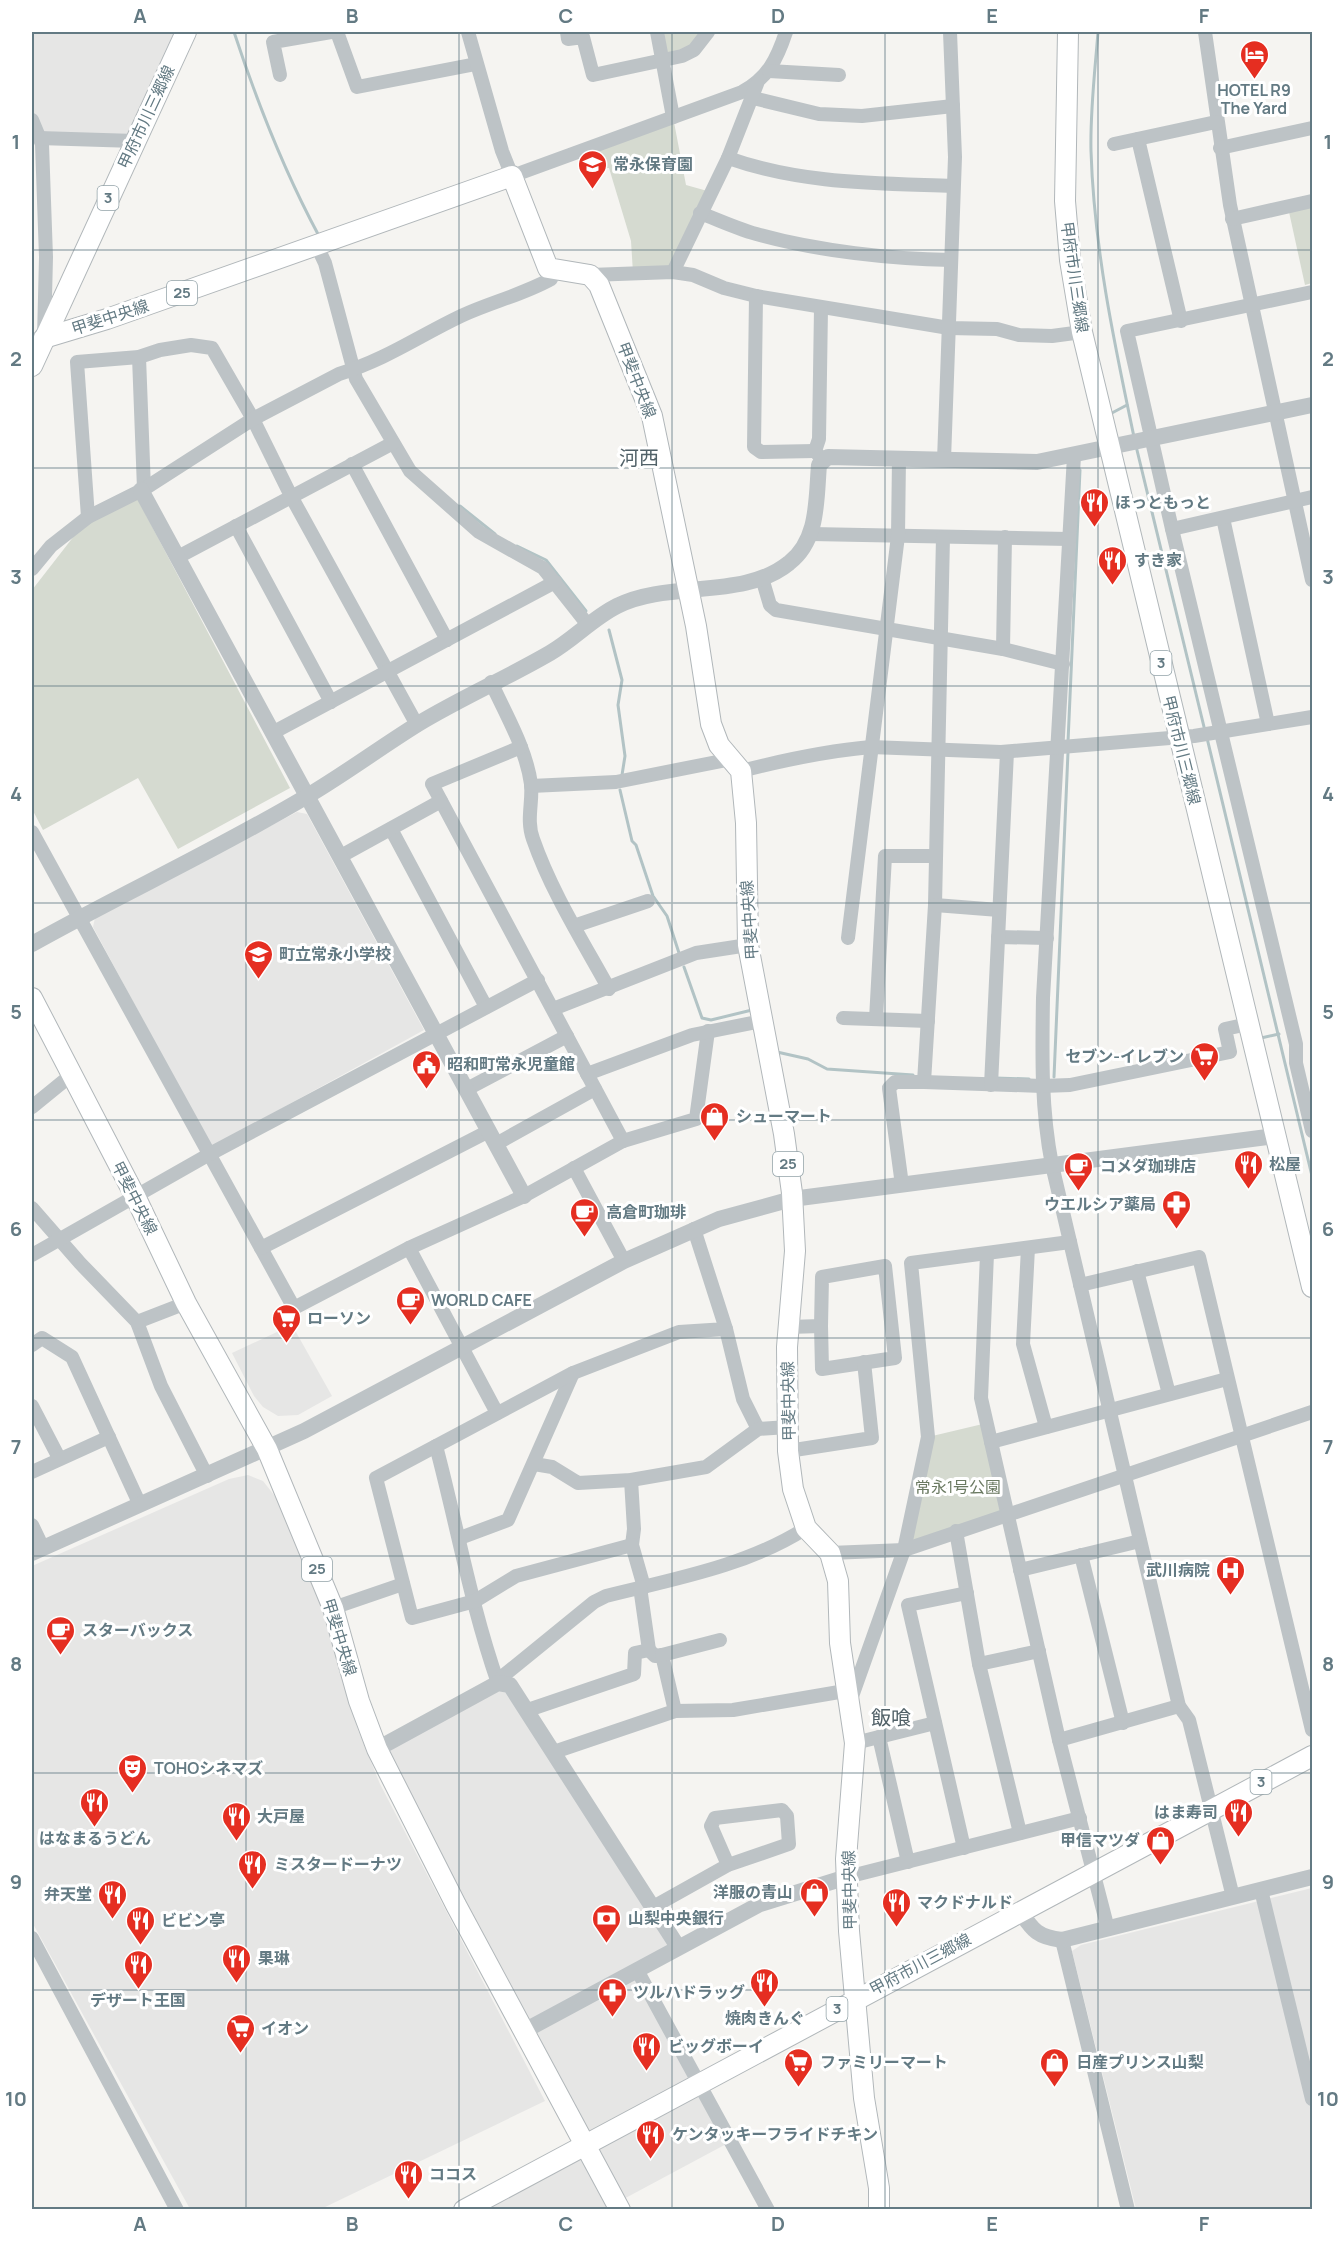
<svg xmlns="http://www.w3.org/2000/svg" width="1344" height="2241" font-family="Manrope,'Noto Sans JP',sans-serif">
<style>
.built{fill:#e6e6e5}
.green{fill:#d5dad0}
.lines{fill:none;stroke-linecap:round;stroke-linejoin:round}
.stream{stroke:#b2c3c5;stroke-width:3}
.primary-casing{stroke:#b1b7ba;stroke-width:22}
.minor{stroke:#bdc3c6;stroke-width:14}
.tertiary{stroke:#bdc3c6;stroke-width:16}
.primary{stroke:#fff;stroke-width:20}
.grid{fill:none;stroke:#637a83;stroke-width:1.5;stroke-opacity:0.55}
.labels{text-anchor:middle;stroke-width:6;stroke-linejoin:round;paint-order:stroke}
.shield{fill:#fff;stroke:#92a2a8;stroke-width:1.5}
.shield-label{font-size:15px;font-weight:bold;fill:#637a83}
.poi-label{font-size:16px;font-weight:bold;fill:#637a83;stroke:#fff;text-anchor:start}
.street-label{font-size:16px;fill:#637a83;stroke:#fff}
.park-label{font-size:16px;fill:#6b7a62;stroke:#fff}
.quarter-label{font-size:20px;fill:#516168;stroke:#fff}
.neatline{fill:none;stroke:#637a83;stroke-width:2}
.grid-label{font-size:20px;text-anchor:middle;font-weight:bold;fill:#637a83}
</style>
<rect width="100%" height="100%" fill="#f5f4f1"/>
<g class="built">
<path d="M32,32H187L135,141L39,138L32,120Z"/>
<path d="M297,812L307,814L424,1030L211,1147L93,927L95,918Z"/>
<path d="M292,1325L332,1396L298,1415L278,1416L263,1407L254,1396L232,1353Z"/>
<path d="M248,1475L263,1481L278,1500L319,1599L358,1730L380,1784L545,2101L321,2209H190L32,1922V1566L229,1479Z"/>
<path d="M510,1685L678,1947L637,1969L730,2142L605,2209H471L585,2146L377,1749Z"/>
<path d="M1312,1888V2209H1136L1072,1951L1081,1945Z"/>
</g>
<g class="green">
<path d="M657,32H708L704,39L662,62Z"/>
<path d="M673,117L686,185L711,192L673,272L633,273L631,241L609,168H602L596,147Z"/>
<path d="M1312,207V283L1305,285L1289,212Z"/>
<path d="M137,498L290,788L178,849L138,778L43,830L32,809V590L81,527Z"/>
<path d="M987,1423L1006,1515L904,1550L928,1437Z"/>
</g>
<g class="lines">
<g class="stream">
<path d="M234,32C257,102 284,171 319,236"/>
<path d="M1098,32C1095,71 1090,111 1091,151C1094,248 1114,342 1134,437"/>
<path d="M1110,414L1127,405"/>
<path d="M1136,446L1205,731"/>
<path d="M460,506L495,534"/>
<path d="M517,546L546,560L586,611"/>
<path d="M609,630L622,680L618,705L625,756L622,775"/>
<path d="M1207,738L1312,1176"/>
<path d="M1068,742L1080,470"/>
<path d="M620,790L632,841L636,845L653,896L667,916L679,953"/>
<path d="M684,967L702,1018L711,1020L752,1010"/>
<path d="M1261,1038L1279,1034"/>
<path d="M777,1052L808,1059L827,1069L913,1075"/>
<path d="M1054,1077L1068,752"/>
<path d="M995,1078L1029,1079"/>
</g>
<defs>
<g id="primary">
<path d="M1068,32L1065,201L1070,260L1082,332L1312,1287"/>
<path d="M44,338L107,319L512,176L548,268L590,275L599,285L652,416L696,626L711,724L719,745L741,771L746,823L748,945L784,1134L792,1193L795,1251L787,1347L788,1451L793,1489L806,1528L830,1553L838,1581L840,1643L855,1743L846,1859L849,1931L864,2098L879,2188V2210"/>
<path d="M32,366L186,32"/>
<path d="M32,998L135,1196L186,1303L267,1449L333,1608L359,1701L377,1749L456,1905L620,2210"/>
<path d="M464,2210L1312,1756"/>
</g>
</defs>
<use href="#primary" class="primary-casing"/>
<g class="minor">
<path d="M337,32L357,87L476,64"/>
<path d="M468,32L502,151L512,176L742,92C768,78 777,59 786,32"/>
<path d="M567,32L568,39L583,37L593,75L682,56L694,50L708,32"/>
<path d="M657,32L673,117"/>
<path d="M1205,32L1230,205L1312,580"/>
<path d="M769,71L839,75"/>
<path d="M280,75L273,42L331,32"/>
<path d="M753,98L819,114L862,116L953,106"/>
<path d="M32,120L42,144L46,257L44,338L32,340"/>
<path d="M39,138L135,141"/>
<path d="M1138,139L1181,321"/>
<path d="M1114,144L1216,122"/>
<path d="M1220,148L1312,128"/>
<path d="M728,158C802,184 875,183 953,186"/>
<path d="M700,213C719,220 740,230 760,235C818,251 891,259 951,260"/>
<path d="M1232,219L1312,201"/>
<path d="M317,246L325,263L356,379L410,471L479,532L543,568L588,625"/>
<path d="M673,272L728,158L757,84"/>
<path d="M590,275L673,272L693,275L724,288L756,296L949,328L997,329L1019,335L1052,336L1082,332"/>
<path d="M1312,292L1127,331L1172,529L1296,1044V1063L1312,1131"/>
<path d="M756,296L754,447L761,452L815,451"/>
<path d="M139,357L144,489"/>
<path d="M1074,456L1043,998C1042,1055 1041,1109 1052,1165L1179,1706L1189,1720L1233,1897"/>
<path d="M821,458L815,451L819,439L821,308"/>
<path d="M944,460L955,157L950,32"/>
<path d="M352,464L447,640"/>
<path d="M88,517L77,362L139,357L160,350L191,345L212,348L253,419L291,496L417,725"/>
<path d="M1223,518L1268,724"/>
<path d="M236,526L331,702"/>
<path d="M1172,529L1312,497"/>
<path d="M811,534L1069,539"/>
<path d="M943,537L935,905L924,1082L1042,1086L1070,1085L1230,1052L1225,1029L1248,1024"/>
<path d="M178,557L393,443"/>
<path d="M32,569L51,546L88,517L144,489L253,419L339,374C387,359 417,337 461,316C491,302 522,295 551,279L555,270"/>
<path d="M762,578L770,605L776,610L1003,649L1063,664"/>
<path d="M1003,649L1005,537"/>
<path d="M491,682C506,715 526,748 531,784C533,802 526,820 533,839C551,891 582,940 609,989"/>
<path d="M274,732L555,582"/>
<path d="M521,747L432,784L623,1141"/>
<path d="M741,771C784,760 826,751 871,747L1001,752L1194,736L1312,717"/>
<path d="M531,786L616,782L732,759"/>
<path d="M391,829L486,1007"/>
<path d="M32,832L294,1308L409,1248L524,1196L623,1141L696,1119L708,1031"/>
<path d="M341,856L441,801"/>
<path d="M935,905L999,910"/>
<path d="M574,926L648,901"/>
<path d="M998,937L1047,938"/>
<path d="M848,938L898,536L899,458"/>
<path d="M553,1009L696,953L748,945"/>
<path d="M843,1018L928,1021"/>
<path d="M876,1019L885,856H936"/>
<path d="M587,1074L692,1035L762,1021"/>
<path d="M991,1085L1007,752"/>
<path d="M467,1089L567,1036"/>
<path d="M32,1107L70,1076"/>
<path d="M496,1144L595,1089"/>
<path d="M574,1168L624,1261"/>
<path d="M902,1185L889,1088L895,1082H924"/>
<path d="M32,1208L80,1263L137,1322L161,1386L207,1476"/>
<path d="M261,1248L489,1131"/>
<path d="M409,1248L497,1413"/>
<path d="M1028,1248L1023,1344L1046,1427"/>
<path d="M987,1254L981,1398L1059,1740L1108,1929"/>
<path d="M32,1255L208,1155L538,980"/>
<path d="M1137,1271L1169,1394"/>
<path d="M1080,1285L1199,1257L1312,1730"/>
<path d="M137,1322L186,1303"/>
<path d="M789,1327L821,1326L822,1277L885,1266L895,1358L822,1369L821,1326"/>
<path d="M726,1329L743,1399L758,1429"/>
<path d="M32,1345L42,1338L72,1357L140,1505"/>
<path d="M32,1406L59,1458"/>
<path d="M991,1442L1227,1379"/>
<path d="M436,1446C457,1525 471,1606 498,1683"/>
<path d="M788,1451L872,1438L864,1362"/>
<path d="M534,1464L552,1467L578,1483L631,1480L706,1467L758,1429L788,1427"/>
<path d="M32,1472L109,1437"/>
<path d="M631,1480L634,1529L632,1545L644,1587"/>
<path d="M32,1525L43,1548"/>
<path d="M956,1531L979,1664L1020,1833"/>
<path d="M460,1538L508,1520L573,1373"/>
<path d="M632,1545L516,1576L475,1601L412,1618L376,1478L573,1373L679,1332L726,1329L694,1229"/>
<path d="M830,1553L904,1550L1312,1412"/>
<path d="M1081,1555L1123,1723"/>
<path d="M1020,1570L1140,1541"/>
<path d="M333,1608L403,1584"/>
<path d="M649,1650L655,1656L662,1655L675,1711"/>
<path d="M662,1655L720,1640"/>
<path d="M979,1664L1039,1651"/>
<path d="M498,1683L503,1676L594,1602L606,1596C674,1579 747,1566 806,1528"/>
<path d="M850,1702L904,1550L928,1437L911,1263L1070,1242"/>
<path d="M528,1710L634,1674L635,1653L649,1650L640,1587"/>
<path d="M879,1737L908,1862"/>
<path d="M1059,1740L1179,1706"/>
<path d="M855,1743L935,1723"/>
<path d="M554,1752L675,1711L733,1710L845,1691"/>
<path d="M964,1848L908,1605L967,1593"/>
<path d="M847,1877L1080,1818"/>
<path d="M1261,1890L1312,2099"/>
<path d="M653,1907L728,1865L789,1844L787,1816L782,1810L715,1818L711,1826L728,1865"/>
<path d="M32,1938L177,2210"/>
<path d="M1062,1940L1128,2210"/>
<path d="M637,1970L768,2210"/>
</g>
<g class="tertiary">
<path d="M141,490L524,1196"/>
<path d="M32,944C123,893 219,849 309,795C346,773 381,747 418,724C461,698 507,678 550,653C574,639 593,618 617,606C668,580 744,600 789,563C819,540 816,499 819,465L828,457L1037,462L1312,405"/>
<path d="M32,1553L304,1431L624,1261L719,1219L792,1199L1275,1136"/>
<path d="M377,1749L498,1683L510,1685L678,1947"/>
<path d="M1020,1911C1033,1931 1038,1937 1062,1940L1312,1877"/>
<path d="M524,2031L760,1904L847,1877"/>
</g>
<use href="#primary" class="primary"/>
</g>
<path class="grid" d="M246,32V2210M459,32V2210M672,32V2210M885,32V2210M1098,32V2210M32,250H1312M32,468H1312M32,686H1312M32,903H1312M32,1120H1312M32,1338H1312M32,1556H1312M32,1773H1312M32,1990H1312"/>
<defs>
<symbol id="hotel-pin" viewBox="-11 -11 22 30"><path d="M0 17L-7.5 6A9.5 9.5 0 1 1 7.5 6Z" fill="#e52e21" stroke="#fff"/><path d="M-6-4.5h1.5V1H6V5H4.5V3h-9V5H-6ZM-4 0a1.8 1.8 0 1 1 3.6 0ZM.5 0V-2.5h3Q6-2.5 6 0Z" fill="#fff"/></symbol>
<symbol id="school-pin" viewBox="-11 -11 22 30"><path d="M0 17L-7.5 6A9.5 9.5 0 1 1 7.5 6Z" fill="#e52e21" stroke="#fff"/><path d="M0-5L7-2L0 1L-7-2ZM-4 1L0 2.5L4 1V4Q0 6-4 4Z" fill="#fff"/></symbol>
<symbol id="restaurant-pin" viewBox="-11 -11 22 30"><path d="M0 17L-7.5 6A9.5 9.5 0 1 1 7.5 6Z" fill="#e52e21" stroke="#fff"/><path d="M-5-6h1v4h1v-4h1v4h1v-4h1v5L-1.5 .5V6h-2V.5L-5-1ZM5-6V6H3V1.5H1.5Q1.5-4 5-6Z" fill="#fff"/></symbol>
<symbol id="supermarket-pin" viewBox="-11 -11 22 30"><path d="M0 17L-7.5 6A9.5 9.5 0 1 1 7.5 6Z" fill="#e52e21" stroke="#fff"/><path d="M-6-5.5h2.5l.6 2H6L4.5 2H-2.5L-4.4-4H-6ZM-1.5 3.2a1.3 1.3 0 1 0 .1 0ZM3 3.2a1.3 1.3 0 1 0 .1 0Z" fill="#fff"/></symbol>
<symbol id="civic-pin" viewBox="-11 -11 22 30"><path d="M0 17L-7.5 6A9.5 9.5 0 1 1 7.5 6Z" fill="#e52e21" stroke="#fff"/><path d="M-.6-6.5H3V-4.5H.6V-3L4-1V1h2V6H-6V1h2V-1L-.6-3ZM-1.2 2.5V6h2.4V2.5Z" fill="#fff"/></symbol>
<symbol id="shop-pin" viewBox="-11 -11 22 30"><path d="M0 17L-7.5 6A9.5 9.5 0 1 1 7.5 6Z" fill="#e52e21" stroke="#fff"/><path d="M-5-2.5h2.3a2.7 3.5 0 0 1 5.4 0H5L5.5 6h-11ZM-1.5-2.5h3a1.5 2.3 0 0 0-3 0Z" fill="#fff"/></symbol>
<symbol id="cafe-pin" viewBox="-11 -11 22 30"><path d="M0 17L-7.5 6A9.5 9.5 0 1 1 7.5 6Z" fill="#e52e21" stroke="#fff"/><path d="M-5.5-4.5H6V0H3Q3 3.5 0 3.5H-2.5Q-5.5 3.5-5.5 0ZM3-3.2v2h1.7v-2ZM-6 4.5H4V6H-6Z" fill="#fff"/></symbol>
<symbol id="pharmacy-pin" viewBox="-11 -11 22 30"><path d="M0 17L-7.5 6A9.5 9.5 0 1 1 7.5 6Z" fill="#e52e21" stroke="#fff"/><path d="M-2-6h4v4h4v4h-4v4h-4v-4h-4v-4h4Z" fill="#fff"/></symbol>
<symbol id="hospital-pin" viewBox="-11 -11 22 30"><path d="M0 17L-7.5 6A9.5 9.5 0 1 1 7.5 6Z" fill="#e52e21" stroke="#fff"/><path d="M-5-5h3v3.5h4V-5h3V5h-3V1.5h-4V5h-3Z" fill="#fff"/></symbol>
<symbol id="theatre-pin" viewBox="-11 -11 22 30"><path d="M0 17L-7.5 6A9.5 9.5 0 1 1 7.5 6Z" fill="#e52e21" stroke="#fff"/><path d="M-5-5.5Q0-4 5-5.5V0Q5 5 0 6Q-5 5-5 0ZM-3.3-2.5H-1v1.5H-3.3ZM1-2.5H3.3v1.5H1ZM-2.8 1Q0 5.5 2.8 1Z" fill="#fff"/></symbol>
<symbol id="bank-pin" viewBox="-11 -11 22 30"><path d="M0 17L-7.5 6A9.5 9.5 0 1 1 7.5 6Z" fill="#e52e21" stroke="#fff"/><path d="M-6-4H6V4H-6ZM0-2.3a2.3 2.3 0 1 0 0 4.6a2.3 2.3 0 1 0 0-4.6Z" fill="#fff"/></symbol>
</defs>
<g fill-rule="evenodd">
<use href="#hotel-pin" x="1238" y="38" width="33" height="45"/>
<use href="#school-pin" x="576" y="148" width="33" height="45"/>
<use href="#restaurant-pin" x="1078" y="486" width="33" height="45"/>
<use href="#restaurant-pin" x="1096" y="544" width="33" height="45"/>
<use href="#school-pin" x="242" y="938" width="33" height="45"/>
<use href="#supermarket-pin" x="1188" y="1040" width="33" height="45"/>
<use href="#civic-pin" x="410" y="1048" width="33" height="45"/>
<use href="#shop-pin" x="698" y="1100" width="33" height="45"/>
<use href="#restaurant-pin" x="1232" y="1148" width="33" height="45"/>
<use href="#cafe-pin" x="1062" y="1150" width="33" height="45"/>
<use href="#pharmacy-pin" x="1160" y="1188" width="33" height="45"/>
<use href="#cafe-pin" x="568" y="1196" width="33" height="45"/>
<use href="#cafe-pin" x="394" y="1284" width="33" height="45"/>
<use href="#supermarket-pin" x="270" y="1302" width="33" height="45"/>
<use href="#hospital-pin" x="1214" y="1554" width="33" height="45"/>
<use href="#cafe-pin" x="44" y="1614" width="33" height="45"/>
<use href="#theatre-pin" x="116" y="1752" width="33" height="45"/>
<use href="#restaurant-pin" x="78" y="1786" width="33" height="45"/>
<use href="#restaurant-pin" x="1222" y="1796" width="33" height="45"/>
<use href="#restaurant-pin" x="220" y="1800" width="33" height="45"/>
<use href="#shop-pin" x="1144" y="1824" width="33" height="45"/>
<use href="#restaurant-pin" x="236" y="1848" width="33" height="45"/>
<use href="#shop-pin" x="798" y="1876" width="33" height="45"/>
<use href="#restaurant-pin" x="96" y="1878" width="33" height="45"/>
<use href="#restaurant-pin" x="880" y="1886" width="33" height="45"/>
<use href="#bank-pin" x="590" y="1902" width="33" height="45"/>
<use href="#restaurant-pin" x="124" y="1904" width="33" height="45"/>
<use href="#restaurant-pin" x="220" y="1942" width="33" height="45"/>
<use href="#restaurant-pin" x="122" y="1948" width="33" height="45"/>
<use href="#restaurant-pin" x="748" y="1966" width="33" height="45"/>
<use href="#pharmacy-pin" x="596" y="1976" width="33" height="45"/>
<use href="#supermarket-pin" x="224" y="2012" width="33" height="45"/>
<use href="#restaurant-pin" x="630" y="2030" width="33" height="45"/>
<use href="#supermarket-pin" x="782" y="2046" width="33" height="45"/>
<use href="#shop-pin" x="1038" y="2046" width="33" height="45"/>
<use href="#restaurant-pin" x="634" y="2118" width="33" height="45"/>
<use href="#restaurant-pin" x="392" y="2158" width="33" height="45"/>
</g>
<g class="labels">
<g class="shield">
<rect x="97.5" y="186" width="21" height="24" rx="4.5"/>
<rect x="167" y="281" width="30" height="24" rx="4.5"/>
<rect x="1150.5" y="651" width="21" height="24" rx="4.5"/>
<rect x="773" y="1152" width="30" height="24" rx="4.5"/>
<rect x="302" y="1557" width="30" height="24" rx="4.5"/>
<rect x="1250.5" y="1770" width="21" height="24" rx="4.5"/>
<rect x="826.5" y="1997" width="21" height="24" rx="4.5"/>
</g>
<g class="shield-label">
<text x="108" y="203">3</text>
<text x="182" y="298">25</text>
<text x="1161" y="668">3</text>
<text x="788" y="1169">25</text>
<text x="317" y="1574">25</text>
<text x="1261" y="1787">3</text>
<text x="837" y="2014">3</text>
</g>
<g class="poi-label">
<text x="1254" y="96" text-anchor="middle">HOTEL R9<tspan x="1254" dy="18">The Yard</tspan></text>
<text x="613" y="170">常永保育園</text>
<text x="1115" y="508">ほっともっと</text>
<text x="1134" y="566">すき家</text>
<text x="279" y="960">町立常永小学校</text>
<text x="1184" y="1062" text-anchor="end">セブン-イレブン</text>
<text x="447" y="1070">昭和町常永児童館</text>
<text x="736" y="1122">シューマート</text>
<text x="1269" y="1170">松屋</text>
<text x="1100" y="1172">コメダ珈琲店</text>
<text x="1156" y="1210" text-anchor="end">ウエルシア薬局</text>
<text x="606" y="1218">高倉町珈琲</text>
<text x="431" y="1306">WORLD CAFE</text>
<text x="307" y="1324">ローソン</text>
<text x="1210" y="1576" text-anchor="end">武川病院</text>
<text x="82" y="1636">スターバックス</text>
<text x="154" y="1774">TOHOシネマズ</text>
<text x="1218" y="1818" text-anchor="end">はま寿司</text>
<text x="257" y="1822">大戸屋</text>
<text x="95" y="1844" text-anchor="middle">はなまるうどん</text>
<text x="1140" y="1846" text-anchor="end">甲信マツダ</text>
<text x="274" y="1870">ミスタードーナツ</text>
<text x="793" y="1898" text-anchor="end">洋服の青山</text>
<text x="92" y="1900" text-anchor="end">弁天堂</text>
<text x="917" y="1908">マクドナルド</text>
<text x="628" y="1924">山梨中央銀行</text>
<text x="161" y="1926">ビビン亭</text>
<text x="258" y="1964">果琳</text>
<text x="633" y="1998">ツルハドラッグ</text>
<text x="138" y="2006" text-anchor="middle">デザート王国</text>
<text x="765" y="2024" text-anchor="middle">焼肉きんぐ</text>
<text x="261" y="2034">イオン</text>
<text x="668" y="2052">ビッグボーイ</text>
<text x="820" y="2068">ファミリーマート</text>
<text x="1076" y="2068">日産プリンス山梨</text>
<text x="672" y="2140">ケンタッキーフライドチキン</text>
<text x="429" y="2180">ココス</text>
</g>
<g class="street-label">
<text transform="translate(146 117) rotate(-65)" y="6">甲府市川三郷線</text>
<text transform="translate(1075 277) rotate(82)" y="6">甲府市川三郷線</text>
<text transform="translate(110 317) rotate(-18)" y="6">甲斐中央線</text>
<text transform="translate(637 380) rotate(69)" y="6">甲斐中央線</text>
<text transform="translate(1182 750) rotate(76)" y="6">甲府市川三郷線</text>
<text transform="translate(749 920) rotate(-94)" y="6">甲斐中央線</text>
<text transform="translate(135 1198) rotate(63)" y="6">甲斐中央線</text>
<text transform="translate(788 1401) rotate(-91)" y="6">甲斐中央線</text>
<text transform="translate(340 1637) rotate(73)" y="6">甲斐中央線</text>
<text transform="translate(849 1890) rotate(-91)" y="6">甲斐中央線</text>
<text transform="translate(920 1964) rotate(-28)" y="6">甲府市川三郷線</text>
</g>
<g class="park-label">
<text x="958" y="1493">常永1号公園</text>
</g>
<g class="quarter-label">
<text x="639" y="465">河西</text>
<text x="891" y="1725">飯喰</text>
</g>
</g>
<rect width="1344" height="2241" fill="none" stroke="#ffffff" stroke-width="66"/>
<rect x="33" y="33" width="1278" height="2175" class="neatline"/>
<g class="grid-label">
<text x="140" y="23">A</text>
<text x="352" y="23">B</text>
<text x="566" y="23">C</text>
<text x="778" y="23">D</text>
<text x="992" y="23">E</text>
<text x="1204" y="23">F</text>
<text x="16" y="149">1</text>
<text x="1328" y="149">1</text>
<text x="16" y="366">2</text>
<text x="1328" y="366">2</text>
<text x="16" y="584">3</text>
<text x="1328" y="584">3</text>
<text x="16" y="801">4</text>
<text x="1328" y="801">4</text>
<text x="16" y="1019">5</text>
<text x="1328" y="1019">5</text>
<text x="16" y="1236">6</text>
<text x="1328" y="1236">6</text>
<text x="16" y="1454">7</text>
<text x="1328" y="1454">7</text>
<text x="16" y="1671">8</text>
<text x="1328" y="1671">8</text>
<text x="16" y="1889">9</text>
<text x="1328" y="1889">9</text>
<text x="16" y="2106">10</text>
<text x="1328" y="2106">10</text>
<text x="140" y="2231">A</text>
<text x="352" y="2231">B</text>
<text x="566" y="2231">C</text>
<text x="778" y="2231">D</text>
<text x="992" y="2231">E</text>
<text x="1204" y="2231">F</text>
</g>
</svg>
